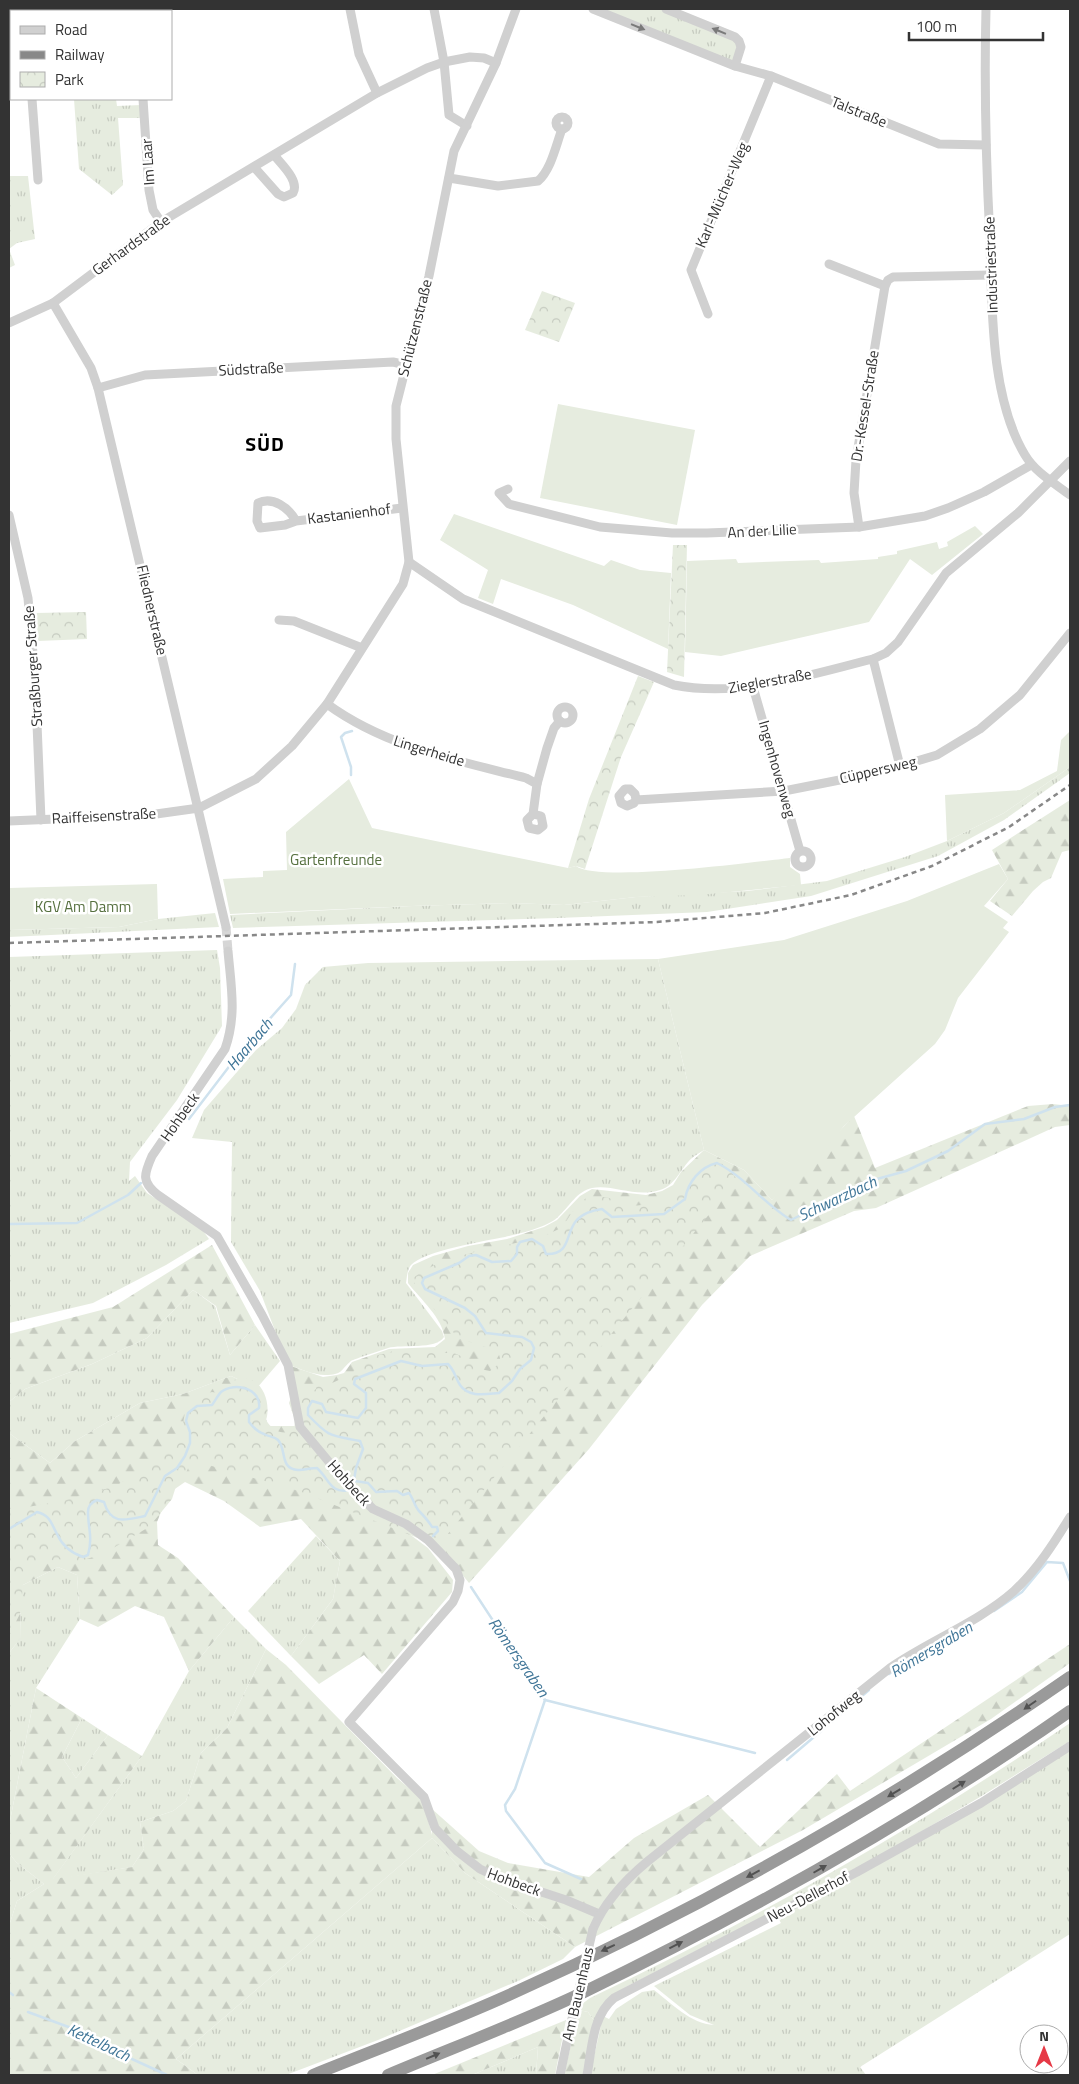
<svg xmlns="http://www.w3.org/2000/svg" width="1079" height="2084" font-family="'Titillium Web',sans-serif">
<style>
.grass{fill:url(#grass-tufts)}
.forest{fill:url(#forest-firs)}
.park{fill:url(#park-crowns)}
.garden{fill:#e6ecdf}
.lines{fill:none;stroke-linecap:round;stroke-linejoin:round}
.stream{stroke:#cfe2ee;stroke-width:2.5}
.minor-tunnel{stroke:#d6d6d6;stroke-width:9;stroke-dasharray:9 4.5;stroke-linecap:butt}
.minor{stroke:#d0d0d0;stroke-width:9}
.highway{stroke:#9a9a9a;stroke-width:12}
.rail{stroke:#888;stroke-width:2.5;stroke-dasharray:5 4;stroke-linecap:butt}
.minor-bridge{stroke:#d0d0d0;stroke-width:9}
.oneway{fill:#7a7a7a}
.oneway2{fill:#525252}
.labels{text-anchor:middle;stroke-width:5;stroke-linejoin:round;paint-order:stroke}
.street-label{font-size:15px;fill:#333;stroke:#fff}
.park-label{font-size:15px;fill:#56703f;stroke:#fff}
.water-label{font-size:16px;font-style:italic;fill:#3f7597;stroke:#fff}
.district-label{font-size:20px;font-weight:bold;letter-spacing:1px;fill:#000;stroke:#fff}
</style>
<defs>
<pattern id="grass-tufts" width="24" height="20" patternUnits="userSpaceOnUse" patternTransform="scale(1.25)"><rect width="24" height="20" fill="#e6ecdf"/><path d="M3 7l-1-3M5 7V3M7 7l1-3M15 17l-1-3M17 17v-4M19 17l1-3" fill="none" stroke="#c6cbc0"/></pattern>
<pattern id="forest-firs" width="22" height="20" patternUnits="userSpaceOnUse" patternTransform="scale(1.25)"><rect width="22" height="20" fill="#e6ecdf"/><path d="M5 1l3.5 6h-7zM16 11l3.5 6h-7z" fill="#c6cbc0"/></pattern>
<pattern id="park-crowns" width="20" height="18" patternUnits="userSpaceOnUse" patternTransform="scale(1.25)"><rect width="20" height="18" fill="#e6ecdf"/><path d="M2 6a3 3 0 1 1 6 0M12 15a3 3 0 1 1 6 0" fill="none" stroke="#c6cbc0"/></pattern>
</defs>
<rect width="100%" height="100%" fill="#fff"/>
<g class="grass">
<rect x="49" y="9" width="65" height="2"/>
<path d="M596,9H667L739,41L734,65Z"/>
<path d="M74,99H116L117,106L141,105L142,118H118L123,185L112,195L79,169Z"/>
<path d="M9,176H28L35,239L17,243L9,249L15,265L9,268Z"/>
<path d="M1070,767V773L1004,820L938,856L811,896L707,912L558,918L233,928L230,915L412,906L511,903L564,905L636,897L747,891L827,881L905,857L947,841L1004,813Z"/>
<path d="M215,913L219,927L9,937V930L119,927L158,919Z"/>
<path d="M217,950L220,968L222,1026L177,1100L130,1162L129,1181L135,1176L147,1193L201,1228L209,1239L166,1265L93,1303L9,1323V957Z"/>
<path d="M658,959L704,1150C700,1153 695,1155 692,1158C680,1169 676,1185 660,1190C635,1198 613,1184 592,1188C577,1191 569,1207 558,1217C546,1228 521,1233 505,1237C485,1241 424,1251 411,1265C407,1270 407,1277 406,1283L442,1331L444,1337C436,1350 402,1344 388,1348C383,1350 354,1359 351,1361C340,1370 343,1375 325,1375C313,1375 299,1368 288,1365L260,1291L231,1242L232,1142L192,1138L204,1110L256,1050L282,1028L296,1009L305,985L323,967L368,963Z"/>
<path d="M193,1290L215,1306L230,1355L255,1325L280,1361L257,1388L231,1376L183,1394L140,1403L75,1441L50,1463L9,1433V1402L25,1389L92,1364L147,1338Z"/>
<path d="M316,1536L340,1561L333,1599L291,1656L248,1611Z"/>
<path d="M58,1567L77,1575L80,1619L36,1688L9,1826V1653L20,1639L21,1586Z"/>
<path d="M234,1617L266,1649L227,1728L201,1753L186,1801L173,1811L140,1822L144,1849L132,1867L52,1880L142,1756L189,1671Z"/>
<path d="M82,1718L108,1735L76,1778L62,1757Z"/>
<path d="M1070,1723V1741L980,1797L866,1864L626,1987L595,2022L588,2012L579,2010L582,2004L590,1998C757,1919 918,1827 1070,1723Z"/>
<path d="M1070,1750V1934L860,2067L866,2075H590L603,2016L609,2019L616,2009L642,1992L654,1990C671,2003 691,2024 714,2025L690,2015L654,1986L781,1923L778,1918L859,1875Z"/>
<path d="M432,1838L465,1873L575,1947L563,1959L518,1981L378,2040L286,2075H198L176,2059Z"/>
<path d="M9,1853L16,1862L44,1884L17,1901L9,1926Z"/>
<path d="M538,2047L536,2075H472Z"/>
</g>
<g class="forest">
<path d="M1070,800V850L1062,852L1051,878L1043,882L1033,891L1012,916L990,901L1008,879L992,850Z"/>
<path d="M1053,1104L1070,1106V1125L1055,1127L876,1208L854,1211L750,1256L702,1305L589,1449L469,1583L435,1541L300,1427L288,1365L323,1377L337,1375L344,1373L352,1362L389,1349L435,1347L445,1339C442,1317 421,1300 408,1283V1273L413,1265L433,1256L468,1246L507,1239L544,1227L557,1220L580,1196L592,1189L646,1195L662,1191L673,1185L681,1172L704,1150L744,1170L772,1200L854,1116L875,1168L1028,1106Z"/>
<path d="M212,1245L255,1325L230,1355L216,1306L193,1290L147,1338L92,1364L25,1389L9,1402V1334L113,1307Z"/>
<path d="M231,1376L257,1388L268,1426H295L408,1533L428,1548L453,1580L452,1592L382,1674L364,1655L319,1684L291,1656L333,1599L340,1561L301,1519L260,1527L224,1501L185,1482L169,1493L157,1522L158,1545L178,1558L234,1617L189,1671L164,1617L135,1606L98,1627L80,1619L77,1575L58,1567L21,1586L20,1639L9,1653V1433L50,1463L75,1441L140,1403L183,1394Z"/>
<path d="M1070,1644V1663L991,1719L803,1830L575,1947L465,1873L432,1838L176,2059L198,2075H9V1926L17,1901L44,1884L16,1862L9,1853V1826L36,1688L82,1718L62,1757L76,1778L108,1735L142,1756L53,1879L132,1867L144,1849L140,1822L173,1811L186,1801L201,1753L227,1728L266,1649L286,1665L397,1778L423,1800L432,1835V1809L479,1851L508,1863L589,1877L634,1838L708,1795L760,1847L837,1774L850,1791Z"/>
<path d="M579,2010L588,2012L595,2022L584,2075H564Z"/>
<path d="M566,2020L555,2075H536L538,2047L472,2075H432Z"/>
</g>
<g class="park">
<path d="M542,291L575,303L559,342L525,330Z"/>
<path d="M673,545H687L684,677L667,672Z"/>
<path d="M86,612L87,639L38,641L36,613Z"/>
<path d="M638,676L654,682L621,757L585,869L576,866L568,868L589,799Z"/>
<path d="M704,1163L725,1164L730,1167L734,1176L738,1179L438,1546L299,1491L191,1460L187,1471L177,1483L172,1499L149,1527L103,1554L80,1561L55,1559L35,1569L23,1582L21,1611L9,1636V1513L17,1509L66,1500L116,1486L165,1454L180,1439L187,1402L192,1397L212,1392L218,1393L228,1388L234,1380C237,1379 242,1378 246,1378C264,1381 271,1405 266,1420C273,1431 281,1435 294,1431L295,1420L289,1403L293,1392L311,1393L316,1389L317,1381L332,1383L352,1374L359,1364L373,1356L408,1349H416L425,1353H454L470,1360L480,1369L490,1371L501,1362L498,1351L458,1338L416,1287L413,1278C455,1246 513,1251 559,1229C563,1227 564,1223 567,1220C572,1211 579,1204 587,1197H606L633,1206L658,1203L667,1199L686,1178L699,1173Z"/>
</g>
<g class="garden">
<path d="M558,404L695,430L677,525L540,498Z"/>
<path d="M454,514L604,566L611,560L640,570L671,573L668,649L573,605L501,579L493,604L478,598L488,570L440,540Z"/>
<path d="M975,526L983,534L932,575L910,559L869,622L721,656L685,652L687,561L736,559L738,563L819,560L821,563L878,559V557L897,554V551L937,542L939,549L948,546L947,542Z"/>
<path d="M1070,731V767L1004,813L947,841L945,795L1020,790L1057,771L1061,740Z"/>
<path d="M349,779L372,828L568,868L576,866C598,883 755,862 790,858V867L800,874L801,885L699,895L636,897L564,905L511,903L412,906L230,914L223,879L263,877V871L287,870L286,832Z"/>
<path d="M999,864L1008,879L984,906L1008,922L1003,928L1009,932L958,998L945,1030L935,1044L844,1126L808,1172L772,1200L744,1170L704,1150L658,959L784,940L907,901Z"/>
<path d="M157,884L158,919L119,927L9,930V888Z"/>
</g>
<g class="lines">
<g class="stream">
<path d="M351,775V767L341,737L345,733L352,731"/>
<path d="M189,1119L241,1051L291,995L295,964"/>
<path d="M9,1224L77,1223L128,1195L141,1183"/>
<path d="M355,1481L368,1483L376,1492L397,1491L403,1495L409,1493C413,1498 415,1507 419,1511C425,1517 428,1520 432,1527H437L438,1531L433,1536"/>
<path d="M353,1486L356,1468L363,1449L360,1441C330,1435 330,1438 308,1415V1408L312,1401L322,1404L326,1412L358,1418L366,1408V1393L354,1384L355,1379L401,1361L422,1366L448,1364C455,1371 455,1377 460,1385C469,1398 486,1394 499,1393L512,1381L520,1369L531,1360L534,1348L531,1342L522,1337L486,1333L475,1316L465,1308L425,1289L422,1283L424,1278L459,1263L469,1256L476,1255L492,1262L511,1261L517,1254V1247L520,1242L532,1239L543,1246L546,1254C571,1255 565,1234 576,1221C582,1214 593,1210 602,1209L612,1217L664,1214L685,1199C688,1182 700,1167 717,1163C745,1177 764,1204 791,1220L866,1182L906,1171L948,1151L985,1124L1024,1119L1055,1107L1070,1105"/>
<path d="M9,1529L37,1512C50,1515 51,1523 57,1534C62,1545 71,1553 83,1557L88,1555C93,1537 88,1528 88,1512C88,1506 92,1502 97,1500L104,1502C111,1526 126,1520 145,1516L165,1476L177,1468L185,1456L190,1443V1432L186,1421L188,1413L197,1406L212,1405C215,1401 218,1395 221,1392C235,1381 262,1389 259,1408L249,1415V1422C253,1427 257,1432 264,1434C269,1437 274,1436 278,1440C287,1449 279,1469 298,1470C304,1470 311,1468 317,1468C330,1480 330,1494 350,1490"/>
<path d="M471,1587L545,1700L755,1753"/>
<path d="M994,1611L1022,1592L1047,1562L1063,1563L1070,1581"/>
<path d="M889,1674L901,1666"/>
<path d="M545,1700L515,1789L505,1805L506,1811L545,1863L581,1879"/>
<path d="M787,1760L869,1690"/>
<path d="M9,1992L13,1995"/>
<path d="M28,2012L74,2029L99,2044L167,2075"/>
</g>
<path class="minor-tunnel" d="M226,927L228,951"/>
<g class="minor">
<path d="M21,9V11"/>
<path d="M138,9V11"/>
<path d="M350,9L359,54L377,93"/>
<path d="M434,9L444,62L449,115L467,126"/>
<path d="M593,9L735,66L771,76L939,144L986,145"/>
<path d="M666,9L735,37L739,41L741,47L735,66"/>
<path d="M986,9C984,86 986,163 990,240C992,306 990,397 1025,455C1035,472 1054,483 1070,495"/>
<path d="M9,93H11"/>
<path d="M32,99L38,180"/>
<path d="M143,99L149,190L153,210L161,222"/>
<circle cx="562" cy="123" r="6"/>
<path d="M254,167L278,194L284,197L293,193C300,181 281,164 274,155"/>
<path d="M449,178L498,186L538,181C551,170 556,145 562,129"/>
<path d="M829,264L885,286"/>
<path d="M53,303L91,368L98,388L226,927"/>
<path d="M708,314L691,270L771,76"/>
<path d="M9,323L53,303L161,222L377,93L427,68L444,62L470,57L484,58L496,63"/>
<path d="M98,388L145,375L393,362L406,365"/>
<path d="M508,489L499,493L509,504L600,527L672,533H707L859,527L925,516L948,508L984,492L1031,465"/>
<path d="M9,515L28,598L35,676L41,820"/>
<path d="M296,521C289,508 273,496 258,503L257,521L260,528L285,525L296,521L402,508"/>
<path d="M859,527L854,493L856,460L885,286L888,280L893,277L991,275"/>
<path d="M409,562L463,599L674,685C740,698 808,675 873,659L886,653L898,642L946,573L1018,513L1070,461"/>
<path d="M279,620L294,621L362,648"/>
<path d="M873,659L900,766"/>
<path d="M753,687L800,851"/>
<path d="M327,704C386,747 456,760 526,778L537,784"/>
<circle cx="565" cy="715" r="8"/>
<path d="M636,800L635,794L630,789H625L619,796L621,803L627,806L634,803L636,800L784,791L880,772L937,755L980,729L1020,695L1070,633"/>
<path d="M533,814L541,816L543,826L538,830L529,828L527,820L533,814L537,784L547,748L554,728L560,721"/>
<path d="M9,821L149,815L199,808L256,779L292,746L327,704L403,584L409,562L396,439V406L429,276L454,151L496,63L516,9"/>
<circle cx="803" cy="859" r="8"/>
<path d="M228,951C231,986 237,1015 225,1049L152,1156C144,1174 141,1182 158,1195L217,1236L262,1315L288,1365L300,1427L344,1480L373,1509L406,1524L428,1540L456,1569L460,1580L458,1591L453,1602L349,1722L424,1797L435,1828L457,1851L480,1869L499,1878L566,1900L599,1914"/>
<path d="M593,1929C605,1901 625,1880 648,1861L890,1668C929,1641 979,1622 1014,1591C1037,1570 1054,1543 1070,1517"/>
<path d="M560,2075L571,2023"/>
<path d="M587,2075C592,2049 592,2016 614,1998L857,1872L981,1803L1070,1746"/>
</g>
<g class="highway">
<path d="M313,2075C375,2050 439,2026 500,1999C700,1910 891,1801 1070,1677"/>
<path d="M388,2075C452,2048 519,2023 582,1993C751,1911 916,1819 1070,1711"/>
</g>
<path class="rail" d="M9,943L657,922L765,913L851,895L932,866L1009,827L1070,785"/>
<path class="minor-bridge" d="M571,2023L593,1929"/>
</g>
<defs><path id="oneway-solid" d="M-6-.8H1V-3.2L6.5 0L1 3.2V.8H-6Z" transform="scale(1.25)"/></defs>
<g class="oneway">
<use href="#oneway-solid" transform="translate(638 27) rotate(22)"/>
<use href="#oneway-solid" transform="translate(719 31) rotate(-158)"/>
</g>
<g class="oneway2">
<use href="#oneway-solid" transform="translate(1030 1705) rotate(145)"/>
<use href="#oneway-solid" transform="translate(959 1785) rotate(-32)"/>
<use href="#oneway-solid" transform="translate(894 1793) rotate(149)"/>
<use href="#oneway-solid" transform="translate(820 1869) rotate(-30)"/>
<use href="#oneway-solid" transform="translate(753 1874) rotate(152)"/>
<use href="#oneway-solid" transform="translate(676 1945) rotate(-27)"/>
<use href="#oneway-solid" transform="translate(608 1948) rotate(155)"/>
<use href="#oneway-solid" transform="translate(433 2056) rotate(-23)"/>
</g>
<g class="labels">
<g class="street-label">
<text transform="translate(859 112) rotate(22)" y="5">Talstraße</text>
<text transform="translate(148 162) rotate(-94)" y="5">Im Laar</text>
<text transform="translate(722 195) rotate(-67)" y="5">Karl-Mücher-Weg</text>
<text transform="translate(131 245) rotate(-36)" y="5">Gerhardstraße</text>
<text transform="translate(991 265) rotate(-92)" y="5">Industriestraße</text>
<text transform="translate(415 328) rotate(-76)" y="5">Schützenstraße</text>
<text transform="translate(251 369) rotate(-3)" y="5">Südstraße</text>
<text transform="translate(865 406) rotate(-81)" y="5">Dr.-Kessel-Straße</text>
<text transform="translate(349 514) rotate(-7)" y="5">Kastanienhof</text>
<text transform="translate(762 531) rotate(-3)" y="5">An der Lilie</text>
<text transform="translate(152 610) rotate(77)" y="5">Fliednerstraße</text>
<text transform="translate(33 666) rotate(-94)" y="5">Straßburger Straße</text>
<text transform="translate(770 681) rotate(-10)" y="5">Zieglerstraße</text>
<text transform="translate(429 751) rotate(17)" y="5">Lingerheide</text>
<text transform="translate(777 769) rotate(74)" y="5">Ingenhovenweg</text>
<text transform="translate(878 770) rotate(-13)" y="5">Cüppersweg</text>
<text transform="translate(104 816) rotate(-3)" y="5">Raiffeisenstraße</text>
<text transform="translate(180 1117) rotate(-55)" y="5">Hohbeck</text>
<text transform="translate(349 1483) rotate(48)" y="5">Hohbeck</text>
<text transform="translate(834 1713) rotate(-39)" y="5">Lohofweg</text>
<text transform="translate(514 1882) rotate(20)" y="5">Hohbeck</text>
<text transform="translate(808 1897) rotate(-28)" y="5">Neu-Dellerhof</text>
<text transform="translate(578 1994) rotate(-77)" y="5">Am Bauenhaus</text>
</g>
<g class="park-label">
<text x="336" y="865">Gartenfreunde</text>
<text x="83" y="912">KGV Am Damm</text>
</g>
<g class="water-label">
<text transform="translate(249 1044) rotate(-50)" y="6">Haarbach</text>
<text transform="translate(837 1198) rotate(-25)" y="6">Schwarzbach</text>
<text transform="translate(931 1649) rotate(-31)" y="6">Römersgraben</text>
<text transform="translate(519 1657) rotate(55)" y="6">Römersgraben</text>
<text transform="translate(99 2042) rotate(25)" y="6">Kettelbach</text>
</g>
<g class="district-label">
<text x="265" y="451">SÜD</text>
</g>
</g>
<rect width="1079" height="2084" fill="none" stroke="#333333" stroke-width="20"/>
<rect x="10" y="10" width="162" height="90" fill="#ffffff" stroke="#adadad"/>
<rect x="20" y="26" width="25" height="8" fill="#d0d0d0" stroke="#adadad"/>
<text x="55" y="35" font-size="15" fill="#333333">Road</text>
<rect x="20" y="51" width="25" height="8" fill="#888888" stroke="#adadad"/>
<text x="55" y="60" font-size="15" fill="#333333">Railway</text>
<rect x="20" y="72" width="25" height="15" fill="url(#park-crowns)" stroke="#adadad"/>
<text x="55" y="85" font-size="15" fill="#333333">Park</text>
<g transform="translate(1044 2049)"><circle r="24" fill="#ffffff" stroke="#adadad"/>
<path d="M0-4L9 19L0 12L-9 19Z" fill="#e63946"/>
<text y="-8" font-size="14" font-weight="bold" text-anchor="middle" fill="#333333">N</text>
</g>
<path d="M909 32v8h134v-8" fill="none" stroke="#333333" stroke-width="2.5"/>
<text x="916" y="32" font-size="15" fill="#333333" stroke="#ffffff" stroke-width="4" paint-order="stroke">100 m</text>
</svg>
